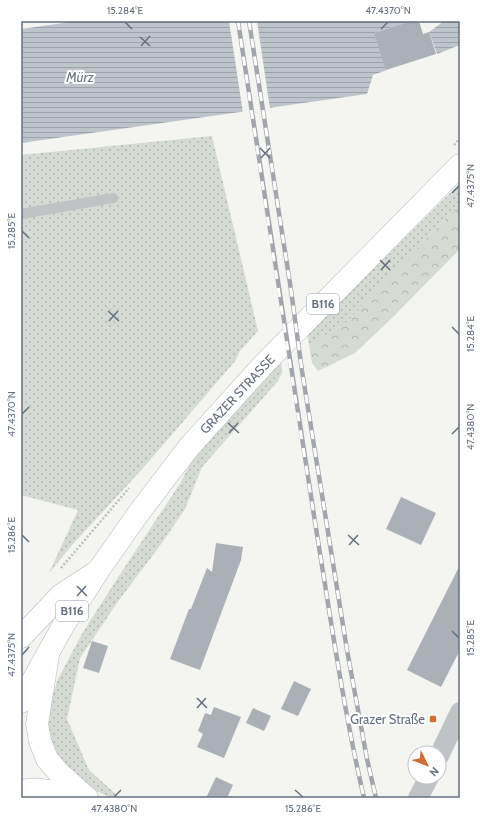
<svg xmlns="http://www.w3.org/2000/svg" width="481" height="819" font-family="Cabin,sans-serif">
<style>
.green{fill:url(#green-dots)}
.forest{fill:url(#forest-crowns)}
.water{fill:url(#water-rules)}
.pier{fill:#f4f4f1}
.building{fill:#abb0b6}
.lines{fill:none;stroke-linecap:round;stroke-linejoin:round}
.secondary-casing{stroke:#b5b8bd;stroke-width:23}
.primary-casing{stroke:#b4b6ba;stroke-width:23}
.path{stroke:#bcbdc0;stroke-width:2.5;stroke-dasharray:2 2;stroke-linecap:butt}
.lane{stroke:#c0c3c6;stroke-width:10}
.street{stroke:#c0c3c6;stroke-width:20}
.secondary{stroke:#fff;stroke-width:22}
.primary{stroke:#fff;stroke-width:22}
.rail-casing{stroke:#a2a5ab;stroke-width:4.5}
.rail{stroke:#fff;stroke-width:3;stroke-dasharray:9;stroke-linecap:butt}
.ticks{fill:none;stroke:#66707f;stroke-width:1.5}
.poi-dot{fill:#d26e33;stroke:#fff;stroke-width:1.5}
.labels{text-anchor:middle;stroke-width:4;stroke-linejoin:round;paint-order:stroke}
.shield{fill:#fff;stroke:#949ba5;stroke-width:1}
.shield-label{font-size:12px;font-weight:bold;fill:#66707f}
.street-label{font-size:13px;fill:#66707f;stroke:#fff}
.poi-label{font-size:13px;fill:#66707f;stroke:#fff;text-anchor:end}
.water-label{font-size:14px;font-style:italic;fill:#677883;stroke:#fff}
.neatline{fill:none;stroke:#66707f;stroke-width:1.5}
.ticks-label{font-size:10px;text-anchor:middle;fill:#66707f}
</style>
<defs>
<pattern id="green-dots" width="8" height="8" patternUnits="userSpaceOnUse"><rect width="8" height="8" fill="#d5dbd2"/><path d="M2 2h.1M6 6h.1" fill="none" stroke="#b1b6b0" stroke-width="1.8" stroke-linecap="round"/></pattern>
<pattern id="forest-crowns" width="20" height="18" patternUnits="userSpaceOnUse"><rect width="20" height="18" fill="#d5dbd2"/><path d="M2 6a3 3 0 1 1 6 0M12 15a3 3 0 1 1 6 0" fill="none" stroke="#b1b6b0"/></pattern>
<pattern id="water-rules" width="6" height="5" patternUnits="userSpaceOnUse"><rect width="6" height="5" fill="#bdc4ca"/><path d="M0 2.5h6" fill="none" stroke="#9da4a9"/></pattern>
</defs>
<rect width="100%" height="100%" fill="#f4f4f1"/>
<g class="green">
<path d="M212,136L258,331L239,352L236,360L144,467L73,544L49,573L78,510L21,495V155Z"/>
<path d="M460,183V204L413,252L345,324L309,345L307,333L386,257Z"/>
<path d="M281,360L282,373L278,381L202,467L185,509L162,543L119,600L80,658L67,719L89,770L120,798H112L82,785L67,771L53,749L48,726V708L58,679L83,632L119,576L181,482L190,464L242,403Z"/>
</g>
<path class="forest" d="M460,204V249L392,318L355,353L318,371L312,363L309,345L345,324L413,252Z"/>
<g class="water">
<path d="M77,21H411L374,33L387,70L373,75L367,94L21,143V29Z"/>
<path d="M444,21H460V45L437,54L429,32Z"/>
</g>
<path class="pier" d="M229,21H257L270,109L243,113Z"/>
<g class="building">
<path d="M411,21H419L423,34L429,32L436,54L386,70L374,33Z"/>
<path d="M401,497L436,513L421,545L386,529Z"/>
<path d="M216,543L243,547L241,560L200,670L170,659L189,609H191L207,568L212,572Z"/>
<path d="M460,565V650L441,687L407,670Z"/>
<path d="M92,641L108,646L99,673L83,668Z"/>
<path d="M294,681L311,689L298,716L281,709Z"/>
<path d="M214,707L241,717L224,758L197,747L203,734L198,731L205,713L211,715Z"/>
<path d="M253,708L271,716L264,731L246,723Z"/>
<path d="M216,777L233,785L227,798H206Z"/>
</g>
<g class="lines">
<defs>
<g id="secondary">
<path d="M21,637L61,595L98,571"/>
<path d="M48,655L37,724L40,741L47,759L59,773L87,798"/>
<path d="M21,791C43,787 57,793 78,798"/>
</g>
<path id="primary" d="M21,702L63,626L98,571L138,514L189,447L265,363L460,165"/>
</defs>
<use href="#secondary" class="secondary-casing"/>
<use href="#primary" class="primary-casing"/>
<g class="path">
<path d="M454,145L460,138"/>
<path d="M61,568L129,488"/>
</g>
<path class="lane" d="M21,214L113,198"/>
<g class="street">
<path d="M439,756L460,712"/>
<path d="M418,798L429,777"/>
</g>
<use href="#secondary" class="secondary"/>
<use href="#primary" class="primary"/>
<defs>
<g id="rail">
<path d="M238,21C263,188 288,355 315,522C330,614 343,707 364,798"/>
<path d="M249,21L291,290L302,371L347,650L367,759L376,798"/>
</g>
</defs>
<use href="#rail" class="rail-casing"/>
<use href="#rail" class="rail"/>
</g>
<path class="ticks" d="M125,22L132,29M381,29L388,22M140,37L150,46M141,46L150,36M260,148L270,158M261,158L270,148M452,193L459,186M22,231L29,238M380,260L390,270M381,270L390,260M108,311L119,321M109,321L118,311M452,327L459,334M22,414L29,407M228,423L239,433M229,433L238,423M452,434L459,427M22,535L29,542M348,535L359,545M349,545L358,535M77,586L87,596M77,596L86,586M452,631L459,638M22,655L29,647M197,698L207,708M197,708L206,698M295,790L303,797M114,797L121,790"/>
<rect class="poi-dot" x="429" y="715" width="8" height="8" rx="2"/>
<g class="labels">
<g class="shield">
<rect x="307" y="294" width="32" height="20" rx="3"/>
<rect x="56" y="601" width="32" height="20" rx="3"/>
</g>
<g class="shield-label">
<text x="323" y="308">B116</text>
<text x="72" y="615">B116</text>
</g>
<g class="street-label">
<text transform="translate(237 394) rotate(-47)" y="5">GRAZER STRASSE</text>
</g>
<g class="poi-label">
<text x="425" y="724">Grazer Straße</text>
</g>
<g class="water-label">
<text x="80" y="82">Mürz</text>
</g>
</g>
<rect width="481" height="819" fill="none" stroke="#ffffff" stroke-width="44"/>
<g transform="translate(427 765) rotate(133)"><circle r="19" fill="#ffffff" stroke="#c2c6cc"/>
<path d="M0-3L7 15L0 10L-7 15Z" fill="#d26e33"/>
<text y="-6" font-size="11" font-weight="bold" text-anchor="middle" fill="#66707f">N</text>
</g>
<rect x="22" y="22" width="437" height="775" class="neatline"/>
<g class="ticks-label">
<text x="125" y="14">15.284°E</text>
<text x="388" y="14">47.4370°N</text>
<text transform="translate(470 186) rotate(-90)" y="4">47.4375°N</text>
<text transform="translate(11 231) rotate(-90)" y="4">15.285°E</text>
<text transform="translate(470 334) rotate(-90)" y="4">15.284°E</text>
<text transform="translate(11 414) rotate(-90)" y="4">47.4370°N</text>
<text transform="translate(470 427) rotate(-90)" y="4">47.4380°N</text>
<text transform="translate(11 535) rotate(-90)" y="4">15.286°E</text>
<text transform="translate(470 638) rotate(-90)" y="4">15.285°E</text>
<text transform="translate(11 655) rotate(-90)" y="4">47.4375°N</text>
<text x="114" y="812">47.4380°N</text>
<text x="303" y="812">15.286°E</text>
</g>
</svg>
